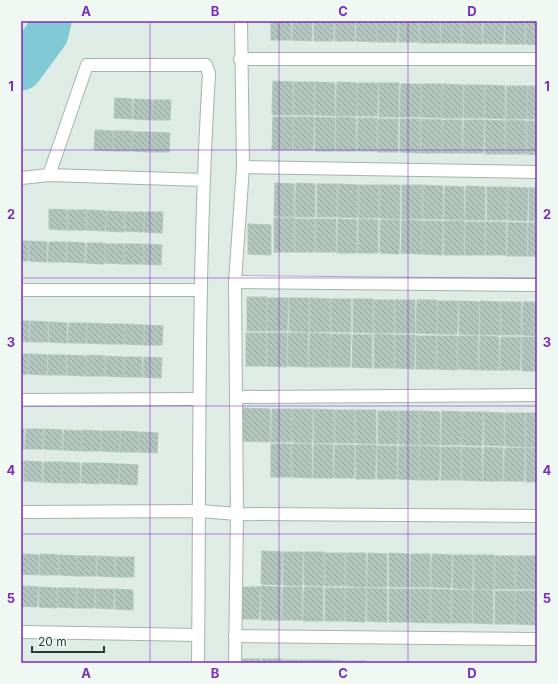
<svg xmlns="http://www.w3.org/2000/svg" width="558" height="684" font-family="Inter,sans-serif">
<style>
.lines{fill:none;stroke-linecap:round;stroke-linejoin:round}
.river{stroke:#82c9d6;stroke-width:43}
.building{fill:url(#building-back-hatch);stroke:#b1c6bd}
.minor-casing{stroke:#a2b4ad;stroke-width:14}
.minor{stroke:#fff;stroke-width:12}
.grid{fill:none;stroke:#7b2cbf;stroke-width:1;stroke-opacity:0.55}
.neatline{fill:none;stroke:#7b2cbf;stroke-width:1.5}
.grid-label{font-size:13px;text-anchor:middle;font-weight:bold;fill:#7b2cbf}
</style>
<defs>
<pattern id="building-back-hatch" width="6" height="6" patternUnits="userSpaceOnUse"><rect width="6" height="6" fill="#b4c7bf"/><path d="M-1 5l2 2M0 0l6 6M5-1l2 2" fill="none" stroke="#92a39c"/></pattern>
</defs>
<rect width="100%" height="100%" fill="#dfece6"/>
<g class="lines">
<path class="river" d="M21,69L47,34L50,21"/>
</g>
<g class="building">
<rect x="271" y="21" width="20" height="19"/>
<path d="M293,21H312V41L292,40Z"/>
<path d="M314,21H334L333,41H314Z"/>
<rect x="335" y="21" width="20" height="20"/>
<path d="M357,21H377L376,42L356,41Z"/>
<path d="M378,21H398L397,42H377Z"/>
<rect x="399" y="21" width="20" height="21"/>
<rect x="420" y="21" width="20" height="22"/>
<rect x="441" y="21" width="20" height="22"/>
<path d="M462,21H482V44L462,43Z"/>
<path d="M484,21H504L503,44L483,43Z"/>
<rect x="505" y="21" width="20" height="23"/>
<path d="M526,21H537V45L526,44Z"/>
<path d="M273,81L293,82V115H272Z"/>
<rect x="294" y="82" width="20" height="33"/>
<path d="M315,82L335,83V116L315,115Z"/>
<path d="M337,82L357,83L356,116H336Z"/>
<path d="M358,83H378L377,116H357Z"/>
<rect x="379" y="83" width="20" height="34"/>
<path d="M401,84H421L420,117H400Z"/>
<path d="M422,84H442L441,118L421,117Z"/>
<path d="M443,84L463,85V118H442Z"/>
<rect x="464" y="85" width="20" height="33"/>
<path d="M485,85L505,86V119L485,118Z"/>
<path d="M507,86H527L526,119H506Z"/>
<path d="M528,86H537V119H527Z"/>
<path d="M115,98L132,99V119L114,118Z"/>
<path d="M134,99L152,100L151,120L133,119Z"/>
<path d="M153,100H171L170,120H152Z"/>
<path d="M273,117H293L292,150H272Z"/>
<path d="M294,117H314L313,150H293Z"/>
<path d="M315,117L335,118V151H315Z"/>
<path d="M336,117L356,118V151H336Z"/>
<path d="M358,118H377V151H357Z"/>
<rect x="378" y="119" width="20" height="33"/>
<path d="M400,119H420V153L400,152Z"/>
<path d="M421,119L442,120L441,153H421Z"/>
<path d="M443,120H462V153H442Z"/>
<path d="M464,120H484L483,153H463Z"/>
<path d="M485,120L505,121V154H485Z"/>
<path d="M506,120L526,121V154H506Z"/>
<path d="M527,121H537V155L527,154Z"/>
<path d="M95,130L113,131L112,151L94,150Z"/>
<path d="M114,131H132L131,151H113Z"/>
<path d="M133,132H151L150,152L132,151Z"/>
<path d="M152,132L170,133L169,152H151Z"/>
<path d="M275,183L294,184V217L274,216Z"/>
<path d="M296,183L315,184V217H295Z"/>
<rect x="317" y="184" width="20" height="33"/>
<path d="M338,184L358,185V218L338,217Z"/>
<rect x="359" y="185" width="20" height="33"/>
<path d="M380,185H400V219L380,218Z"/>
<rect x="402" y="185" width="20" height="34"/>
<path d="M423,185L443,186V219H423Z"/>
<path d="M445,186L464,187V220L444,219Z"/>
<path d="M466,186L485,187V220H465Z"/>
<rect x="487" y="187" width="20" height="33"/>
<path d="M508,187L528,188L527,221L508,220Z"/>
<rect x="529" y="188" width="8" height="33"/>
<path d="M49,209L67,210V230L49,229Z"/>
<rect x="68" y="210" width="18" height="20"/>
<path d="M87,210L106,211L105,231L87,230Z"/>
<path d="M107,211L124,212V232L106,231Z"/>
<path d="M125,212H144L143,232L125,231Z"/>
<path d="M145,212H163L162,233L144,232Z"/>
<rect x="274" y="218" width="20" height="34"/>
<rect x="295" y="219" width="20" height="33"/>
<rect x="316" y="219" width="20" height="33"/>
<path d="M338,219L357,220V253H337Z"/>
<path d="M359,219L378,220V253H358Z"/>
<path d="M380,220H400L399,254L380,253Z"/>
<path d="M402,220L422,221L421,254L401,253Z"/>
<path d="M423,221H443L442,255L422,254Z"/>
<rect x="444" y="221" width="20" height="34"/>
<rect x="465" y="222" width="20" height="33"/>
<rect x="486" y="222" width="20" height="33"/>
<path d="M508,222L527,223V256H507Z"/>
<rect x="528" y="223" width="9" height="33"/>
<path d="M248,224L271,225V255L248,254Z"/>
<rect x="21" y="241" width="7" height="20"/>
<path d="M29,241L47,242V262L29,261Z"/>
<path d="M49,242H66V262H48Z"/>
<path d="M67,242L85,243V263L67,262Z"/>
<path d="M87,243H105L104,264L86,263Z"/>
<path d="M105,244H124L123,264L105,263Z"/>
<path d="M125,244H143L142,264H124Z"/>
<path d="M144,244L162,245L161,265L143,264Z"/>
<path d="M247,297H267L266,331H247Z"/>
<path d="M268,298H288L287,331H267Z"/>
<path d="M289,298H309V332L289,331Z"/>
<path d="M310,298L330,299V332H310Z"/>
<rect x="331" y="299" width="20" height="33"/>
<path d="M353,299H373V333L353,332Z"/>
<rect x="374" y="300" width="20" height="33"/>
<rect x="395" y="300" width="20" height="33"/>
<path d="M417,300H437L436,334L416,333Z"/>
<path d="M438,301H458L457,334H437Z"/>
<path d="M459,301L479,302V335L459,334Z"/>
<path d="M480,301L500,302V335H480Z"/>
<rect x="501" y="302" width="20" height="33"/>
<path d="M523,302H537V336L522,335Z"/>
<path d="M21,321H29V342L21,341Z"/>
<path d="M30,321L48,322V342H30Z"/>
<path d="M49,322L67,323V343L49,342Z"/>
<path d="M69,323H87L86,343H68Z"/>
<path d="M88,323L106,324L105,344L87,343Z"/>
<path d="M106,324H125L124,344H106Z"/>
<path d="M126,324L144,325L143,345L125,344Z"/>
<path d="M145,325L163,326L162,345H144Z"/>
<rect x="246" y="333" width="20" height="33"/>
<path d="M267,333H287V367L267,366Z"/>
<path d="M288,333H308V367L288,366Z"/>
<path d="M310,333L330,334L329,367H309Z"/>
<path d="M331,334H351L350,367H330Z"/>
<path d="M353,334L372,335V368L352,367Z"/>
<path d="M374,334L394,335V368H374Z"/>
<path d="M395,335H415L414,369L395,368Z"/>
<rect x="416" y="336" width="20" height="33"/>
<path d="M437,336H457V370L437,369Z"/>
<path d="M458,336H478V370L458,369Z"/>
<path d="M480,336L499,337V370H479Z"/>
<path d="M501,337H521L520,370H500Z"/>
<rect x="522" y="337" width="15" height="34"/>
<rect x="21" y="354" width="7" height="20"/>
<path d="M29,354L47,355V375L29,374Z"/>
<rect x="48" y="355" width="18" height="20"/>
<path d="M67,355L86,356L85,376L67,375Z"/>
<path d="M87,355L105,356L104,376H86Z"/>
<path d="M106,356L124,357L123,377L105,376Z"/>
<path d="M125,357H142V377H124Z"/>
<path d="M144,357L162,358L161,378L143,377Z"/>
<path d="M240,408L270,409V442L239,441Z"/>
<path d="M272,409H292L291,442H271Z"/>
<path d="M293,409H313L312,443L292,442Z"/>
<path d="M314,409L334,410V443H314Z"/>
<rect x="335" y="410" width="20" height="33"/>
<path d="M356,410H376V444L356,443Z"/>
<rect x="378" y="411" width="20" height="33"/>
<path d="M399,411H419V445L399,444Z"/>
<path d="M420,411L440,412V445H420Z"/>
<path d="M442,411L462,412L461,445H441Z"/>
<path d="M463,412H483L482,446L462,445Z"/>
<path d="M484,412L504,413V446L484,445Z"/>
<path d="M505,413H525V447L505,446Z"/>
<rect x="526" y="413" width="11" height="34"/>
<rect x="21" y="429" width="3" height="20"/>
<path d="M26,429H43V449H25Z"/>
<path d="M44,429L62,430V450L44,449Z"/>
<path d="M64,430L82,431L81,451L63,450Z"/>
<path d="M83,430L101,431L100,451H82Z"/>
<path d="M102,431H120L119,452L101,451Z"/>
<path d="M121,431L139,432L138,452H120Z"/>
<path d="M140,432L158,433L157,453L139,452Z"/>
<rect x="271" y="444" width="20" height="33"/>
<path d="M292,444H312V478L292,477Z"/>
<path d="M314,444L333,445V478H313Z"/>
<path d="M335,445H355L354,478H334Z"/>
<path d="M356,445H376L375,479H356Z"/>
<rect x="377" y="446" width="20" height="33"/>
<path d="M399,446H419L418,480L398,479Z"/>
<path d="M420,446L440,447L439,480H419Z"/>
<rect x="441" y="447" width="20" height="33"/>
<path d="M462,447L482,448V481L462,480Z"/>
<path d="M484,447L503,448V481H483Z"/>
<path d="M505,448H525L524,481H504Z"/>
<rect x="526" y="448" width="11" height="34"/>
<rect x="21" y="461" width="2" height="20"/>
<path d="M24,461L42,462V482L24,481Z"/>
<path d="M44,462H62L61,483L43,482Z"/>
<path d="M63,462L80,463V483H62Z"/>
<path d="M82,463H100L99,484L81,483Z"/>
<path d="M101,463L119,464L118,484L100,483Z"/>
<path d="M120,464L138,465L137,485L119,484Z"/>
<path d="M262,551L282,552L281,585L261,584Z"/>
<path d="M283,552H303L302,586L283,585Z"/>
<path d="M304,552H324V586L304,585Z"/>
<rect x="325" y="553" width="20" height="33"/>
<path d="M346,553H366V587L346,586Z"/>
<path d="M368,553L387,554V587H367Z"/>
<path d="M389,553L409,554V587H389Z"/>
<path d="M21,554L39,555V575L21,574Z"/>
<path d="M40,554L58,555V575H40Z"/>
<path d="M411,554H430V587H410Z"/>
<path d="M432,554L452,555L451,588L431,587Z"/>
<path d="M59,555L77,556V576L59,575Z"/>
<path d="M453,555H473L472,589L453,588Z"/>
<rect x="474" y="555" width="20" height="34"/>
<path d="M78,556H96V576H77Z"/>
<path d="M97,556L115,557V577L97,576Z"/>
<rect x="495" y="556" width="20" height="33"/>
<rect x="516" y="556" width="20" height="33"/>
<rect x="116" y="557" width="18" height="20"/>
<path d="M21,586L38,587L37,607L21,606Z"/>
<path d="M261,586L281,587V620H261Z"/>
<path d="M39,587L57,588V608L39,607Z"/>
<path d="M242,587H260L259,619H242Z"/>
<path d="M283,587H302V620H282Z"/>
<path d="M304,587H323V621H303Z"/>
<path d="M58,588H76V608L58,607Z"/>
<path d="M77,588L95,589V608H77Z"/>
<path d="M325,588H345L344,621H325Z"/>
<path d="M346,588H366L365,622L345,621Z"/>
<path d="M367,588L387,589V622L367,621Z"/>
<path d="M96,589H114L113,609L96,608Z"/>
<path d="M115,589L133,590V610L115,609Z"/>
<rect x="389" y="589" width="20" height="33"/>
<path d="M410,589H430V623L410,622Z"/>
<path d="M431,589L451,590V623H431Z"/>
<rect x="452" y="590" width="20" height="33"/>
<path d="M473,590H493V624L473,623Z"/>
<path d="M495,591H515L514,624H495Z"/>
<path d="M516,591H536L535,625L515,624Z"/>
<rect x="241" y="659" width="19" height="4"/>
<rect x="262" y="659" width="20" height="4"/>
<rect x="283" y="660" width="20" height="3"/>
<rect x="304" y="660" width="20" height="3"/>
<path d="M325,660L345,661V663H325Z"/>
<rect x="346" y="661" width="20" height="2"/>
</g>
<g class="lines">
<defs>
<g id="minor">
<path d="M240,59H537"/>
<path d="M243,167L537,172"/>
<path d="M49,175L87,65H206L209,74C197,271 200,466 198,663"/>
<path d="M21,178L49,175L203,180"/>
<path d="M235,282L537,285"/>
<path d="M21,290H200"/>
<path d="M237,397L537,395"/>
<path d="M21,400L198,399"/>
<path d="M21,512L200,511L237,514L537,516"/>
<path d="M21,632L198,635"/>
<path d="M235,636L537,639"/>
<path d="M235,663L237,514L235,282L243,167L241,21"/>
</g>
</defs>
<use href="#minor" class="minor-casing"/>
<use href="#minor" class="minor"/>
</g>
<path class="grid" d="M150,21V663M279,21V663M408,21V663M21,150H537M21,278H537M21,406H537M21,534H537"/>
<rect width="558" height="684" fill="none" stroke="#f0f8f4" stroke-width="44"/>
<path d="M32 646v6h72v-6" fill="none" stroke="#1f3d35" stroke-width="2"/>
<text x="38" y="646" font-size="12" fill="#1f3d35" stroke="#f0f8f4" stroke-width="3" paint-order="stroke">20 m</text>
<rect x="22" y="22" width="514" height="640" class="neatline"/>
<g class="grid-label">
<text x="86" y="16">A</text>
<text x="215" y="16">B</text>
<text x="343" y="16">C</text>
<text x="472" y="16">D</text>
<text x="11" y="91">1</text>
<text x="547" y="91">1</text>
<text x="11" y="219">2</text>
<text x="547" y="219">2</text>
<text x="11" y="347">3</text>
<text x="547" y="347">3</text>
<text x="11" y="475">4</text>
<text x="547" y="475">4</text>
<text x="11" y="603">5</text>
<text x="547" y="603">5</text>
<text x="86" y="678">A</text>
<text x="215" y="678">B</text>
<text x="343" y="678">C</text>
<text x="472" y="678">D</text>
</g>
</svg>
